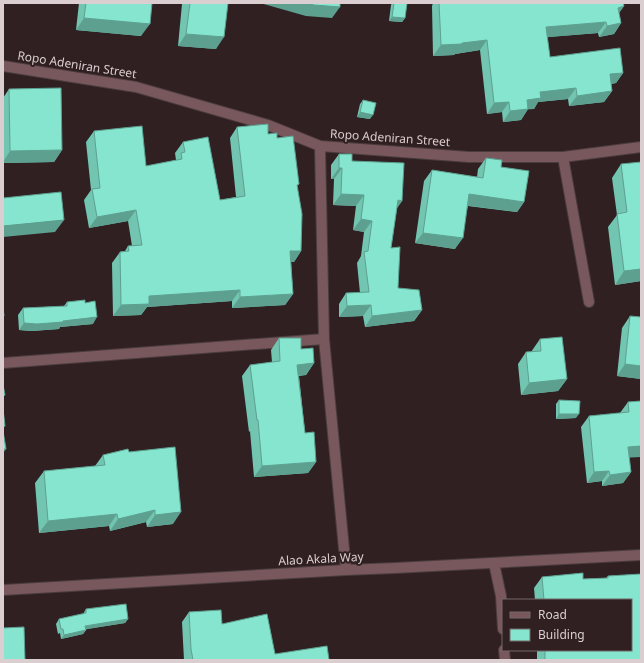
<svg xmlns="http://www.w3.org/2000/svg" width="644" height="663" font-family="'Noto Sans',sans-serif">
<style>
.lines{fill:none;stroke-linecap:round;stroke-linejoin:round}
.minor-casing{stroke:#4b3c3e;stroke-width:12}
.minor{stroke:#78585c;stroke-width:10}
.wall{fill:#72c5b1}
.shaded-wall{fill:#5da090}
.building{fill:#85e5ce;stroke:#5da090}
.labels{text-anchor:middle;stroke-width:4;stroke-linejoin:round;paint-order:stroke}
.street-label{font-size:12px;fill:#daced0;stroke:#302022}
</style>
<rect width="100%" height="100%" fill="#302022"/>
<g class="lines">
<defs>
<g id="minor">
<path d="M3,66L136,87L268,125L320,146L469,157H563L641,147"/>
<path d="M320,146L324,339L346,570"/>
<path d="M563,157L589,302"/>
<path d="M3,363L324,339"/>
<path d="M494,563L501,596L503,629"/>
<path d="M3,590L346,570L395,568L641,555"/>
<path d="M504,650L505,660"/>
</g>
</defs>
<use href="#minor" class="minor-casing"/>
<use href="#minor" class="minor"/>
</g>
<g class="wall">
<path d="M79,3H152L141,36L76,30Z"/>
<path d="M183,3H228L216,49L178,46L182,4Z"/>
<path d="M392,3H407L405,18L402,22L389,21L391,5Z"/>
<path d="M433,3H623L624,6L619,13L621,23L614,34L599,37L598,33L547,37L550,57L623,73L616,83L611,84L612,91L604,102L569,106L568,99L538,102L534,109H528L521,120L503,122L502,112L487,114L480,50L455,54L454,55L433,56L432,6Z"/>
<path d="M9,89L62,150L54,162L3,163V98Z"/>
<path d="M363,100L370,119L357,117L360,104Z"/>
<path d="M237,127L268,134L277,138L299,184L297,186L301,251L294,262H291L293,294L285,305L232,308V301L147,307L141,315L113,316L112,263L120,252L125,251L128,246H132L128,221L89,228L84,200L91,190L86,142L94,131L146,166L176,160L175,153L183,142L220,200L236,197L230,138Z"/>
<path d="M339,154L352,161L402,201L397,208L391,248L398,288L422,310L414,321L365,327L363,316L339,317V304L346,293H360L357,263L361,256L364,232L353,230L356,206L333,205L334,179H331V165Z"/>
<path d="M486,158L501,167L524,202L517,212L468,206L455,249L415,243L424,181L432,170L477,177L478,169Z"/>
<path d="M621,164L641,281L615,285L608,227L617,215L612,178Z"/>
<path d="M67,302L85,303L93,324L60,327L59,329L32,331L19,330L18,315L23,308L64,306Z"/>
<path d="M630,316L641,379L617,376L622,328Z"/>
<path d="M279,338L301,349L314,363L306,375L299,376L305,433L316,462L308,473L254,477L250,431L249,432L242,376L250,365L272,362L271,350Z"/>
<path d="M540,339L567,379L558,391L521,395L518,364L526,352H531Z"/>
<path d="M559,400L576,418L556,419V404Z"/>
<path d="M641,401L629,458L631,472L623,483L602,486V481L587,483L581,427L589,416L620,413L628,402Z"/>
<path d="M129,452L173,524L147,527L146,522L110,531L109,526L39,533L35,483L44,471L95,466L103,455Z"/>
<path d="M583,573V579L606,578L608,576L641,574V660H537V650H631V600H535L534,588L542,577Z"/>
<path d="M86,609L128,619L125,623L86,629V630L83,634L61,639L60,633L58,634L56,624L59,619L83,614Z"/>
<path d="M189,612L222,624L275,654L329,660H184L182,622Z"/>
</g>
<g class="shaded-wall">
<path d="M260,3H306L340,7L332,18L306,16Z"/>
<path d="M624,6L616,17L618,8Z"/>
<path d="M392,17L405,18L402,22L389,21Z"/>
<path d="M84,18L150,24L141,36L76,30Z"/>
<path d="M606,22L598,33L538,38L546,27Z"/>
<path d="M621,23L614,34L599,37L607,26Z"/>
<path d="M186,34L224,37L216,49L178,46Z"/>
<path d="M487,40L480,50L455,54L454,55L433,56L441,45L462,43Z"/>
<path d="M623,73L616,83L602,85L610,74Z"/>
<path d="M576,88L568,99L538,102L534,109L520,110L527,100L540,92Z"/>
<path d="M612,91L604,102L569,106L577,96Z"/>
<path d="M509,102L502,112L487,114L494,103Z"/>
<path d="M528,109L521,120L503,122L510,111Z"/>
<path d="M360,112L373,115L370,119L357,117Z"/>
<path d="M62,150L54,162L3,163V162L10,151Z"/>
<path d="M339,168H342L334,179H331Z"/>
<path d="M341,194L364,195L356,206L333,205Z"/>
<path d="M469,194L524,202L517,212L462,205Z"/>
<path d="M398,200L402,201L394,212Z"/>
<path d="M136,210L128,221L89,228L97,217Z"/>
<path d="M361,219L372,221L364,232L353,230Z"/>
<path d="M64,220L55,232L3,237V226Z"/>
<path d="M423,233L463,238L455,249L415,243Z"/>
<path d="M290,251H301L294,262H283Z"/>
<path d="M641,269V281L615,285L624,271Z"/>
<path d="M240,290L232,301L147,307L141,315L113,316L121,305L149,296Z"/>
<path d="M293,294L285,305L232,308L240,297Z"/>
<path d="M371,305L363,316L339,317L347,306Z"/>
<path d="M422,310L414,321L365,327L372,316Z"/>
<path d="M97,317L93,324L60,327L59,329L32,331L19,330L24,323L63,321Z"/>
<path d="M314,363L306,375L289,376L297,365Z"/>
<path d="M625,364L641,366V379L617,376Z"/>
<path d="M567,379L558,391L521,395L529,383Z"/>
<path d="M559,414H579L576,418L556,419Z"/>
<path d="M641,446V457L621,458L628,447Z"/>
<path d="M3,449H6L3,453Z"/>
<path d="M316,462L308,473L254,477L262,466Z"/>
<path d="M609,471L602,481L587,483L594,472Z"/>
<path d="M631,472L623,483L602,486L610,475Z"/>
<path d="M155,510L146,522L110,531L118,519Z"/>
<path d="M181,512L173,524L147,527L155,515Z"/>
<path d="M117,514L109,526L39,533L48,521Z"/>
<path d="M128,619L125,623L82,630L85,626Z"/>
<path d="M86,630L83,634L61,639L64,635Z"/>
</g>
<g class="building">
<path d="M86,3H152L150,24L84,18Z"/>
<path d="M190,3H228L224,37L186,34Z"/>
<path d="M306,3H340V7L314,5Z"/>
<path d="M394,3H407L405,18L392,17Z"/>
<path d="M439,3H623L624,6L618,8L621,23L607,26L606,22L546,27L550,57L620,48L623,73L610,74L612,91L577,96L576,88L540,92L541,98L527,100L528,109L510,111L509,102L494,103L487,40L462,43V44L441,45Z"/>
<path d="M61,88L62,150L10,151L9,89Z"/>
<path d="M363,100L376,103L373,115L360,112Z"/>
<path d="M268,124V134L277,133V138L293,136L299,184L297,185L302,214L301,251H290L293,294L240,297V290L149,296V304L121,305L120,252L129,251L128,246L142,245L136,210L97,217L92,189L100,188L94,131L142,126L146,166L182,159L181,153L185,152L183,142L208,137L220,200L245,196L237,127Z"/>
<path d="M339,154H352V161L404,163L402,201L398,200L391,248L400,247L398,288L419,290L422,310L372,316L371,305L347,306L346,293L369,292L364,252L368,251L372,221L361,219L364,195L341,194L342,168H339Z"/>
<path d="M486,158L502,160L501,167L529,171L524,202L469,194L463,238L423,233L432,170L483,178Z"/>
<path d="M641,162V269L624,271L617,214L627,212L621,164Z"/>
<path d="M61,192L64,220L3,226V198Z"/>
<path d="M85,300V303L95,301L97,317L63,321V322L37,324L24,323L23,308L67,306V302Z"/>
<path d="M3,307L4,316H3Z"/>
<path d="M630,316L641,317V366L625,364Z"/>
<path d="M562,337L567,379L529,383L526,352L541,351L540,339Z"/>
<path d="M279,338H301V349L313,348L314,363L297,365L305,433L314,432L316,462L262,466L258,420H257L250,365L280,361Z"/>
<path d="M3,385L5,395L3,396Z"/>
<path d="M559,400L580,401L579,414H559Z"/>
<path d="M641,401V446L628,447L631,472L610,475L609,471L594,472L589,416L629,412L628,402Z"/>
<path d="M3,409L5,426L3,427Z"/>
<path d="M3,431L6,449H3Z"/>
<path d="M175,447L181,512L155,515V510L118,519L117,514L48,521L44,471L105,465L103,455L128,449L129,452Z"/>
<path d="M583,573V579L608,578V576L641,574V660H545V650H631V600H544L542,577Z"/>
<path d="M126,604L128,619L85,626L86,630L64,635L63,629H61L59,619L86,613V609Z"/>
<path d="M221,610L222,624L267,614L275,654L327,646L329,660H193L191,649L189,612Z"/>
<path d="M24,627L25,660H3V628Z"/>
</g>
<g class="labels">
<g class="street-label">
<text transform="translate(77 65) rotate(9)" y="4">Ropo Adeniran Street</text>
<text transform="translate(390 138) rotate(4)" y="4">Ropo Adeniran Street</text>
<text transform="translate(321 559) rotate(-3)" y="4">Alao Akala Way</text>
</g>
</g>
<rect width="644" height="663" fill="none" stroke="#daced0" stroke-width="8"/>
<rect x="502" y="599" width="130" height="52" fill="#302022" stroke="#746668"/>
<rect x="510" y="612" width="20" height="6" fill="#78585c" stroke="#746668"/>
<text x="538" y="619" font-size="12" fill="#daced0">Road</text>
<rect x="510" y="629" width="20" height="12" fill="#85e5ce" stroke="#746668"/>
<text x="538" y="639" font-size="12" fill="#daced0">Building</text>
</svg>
